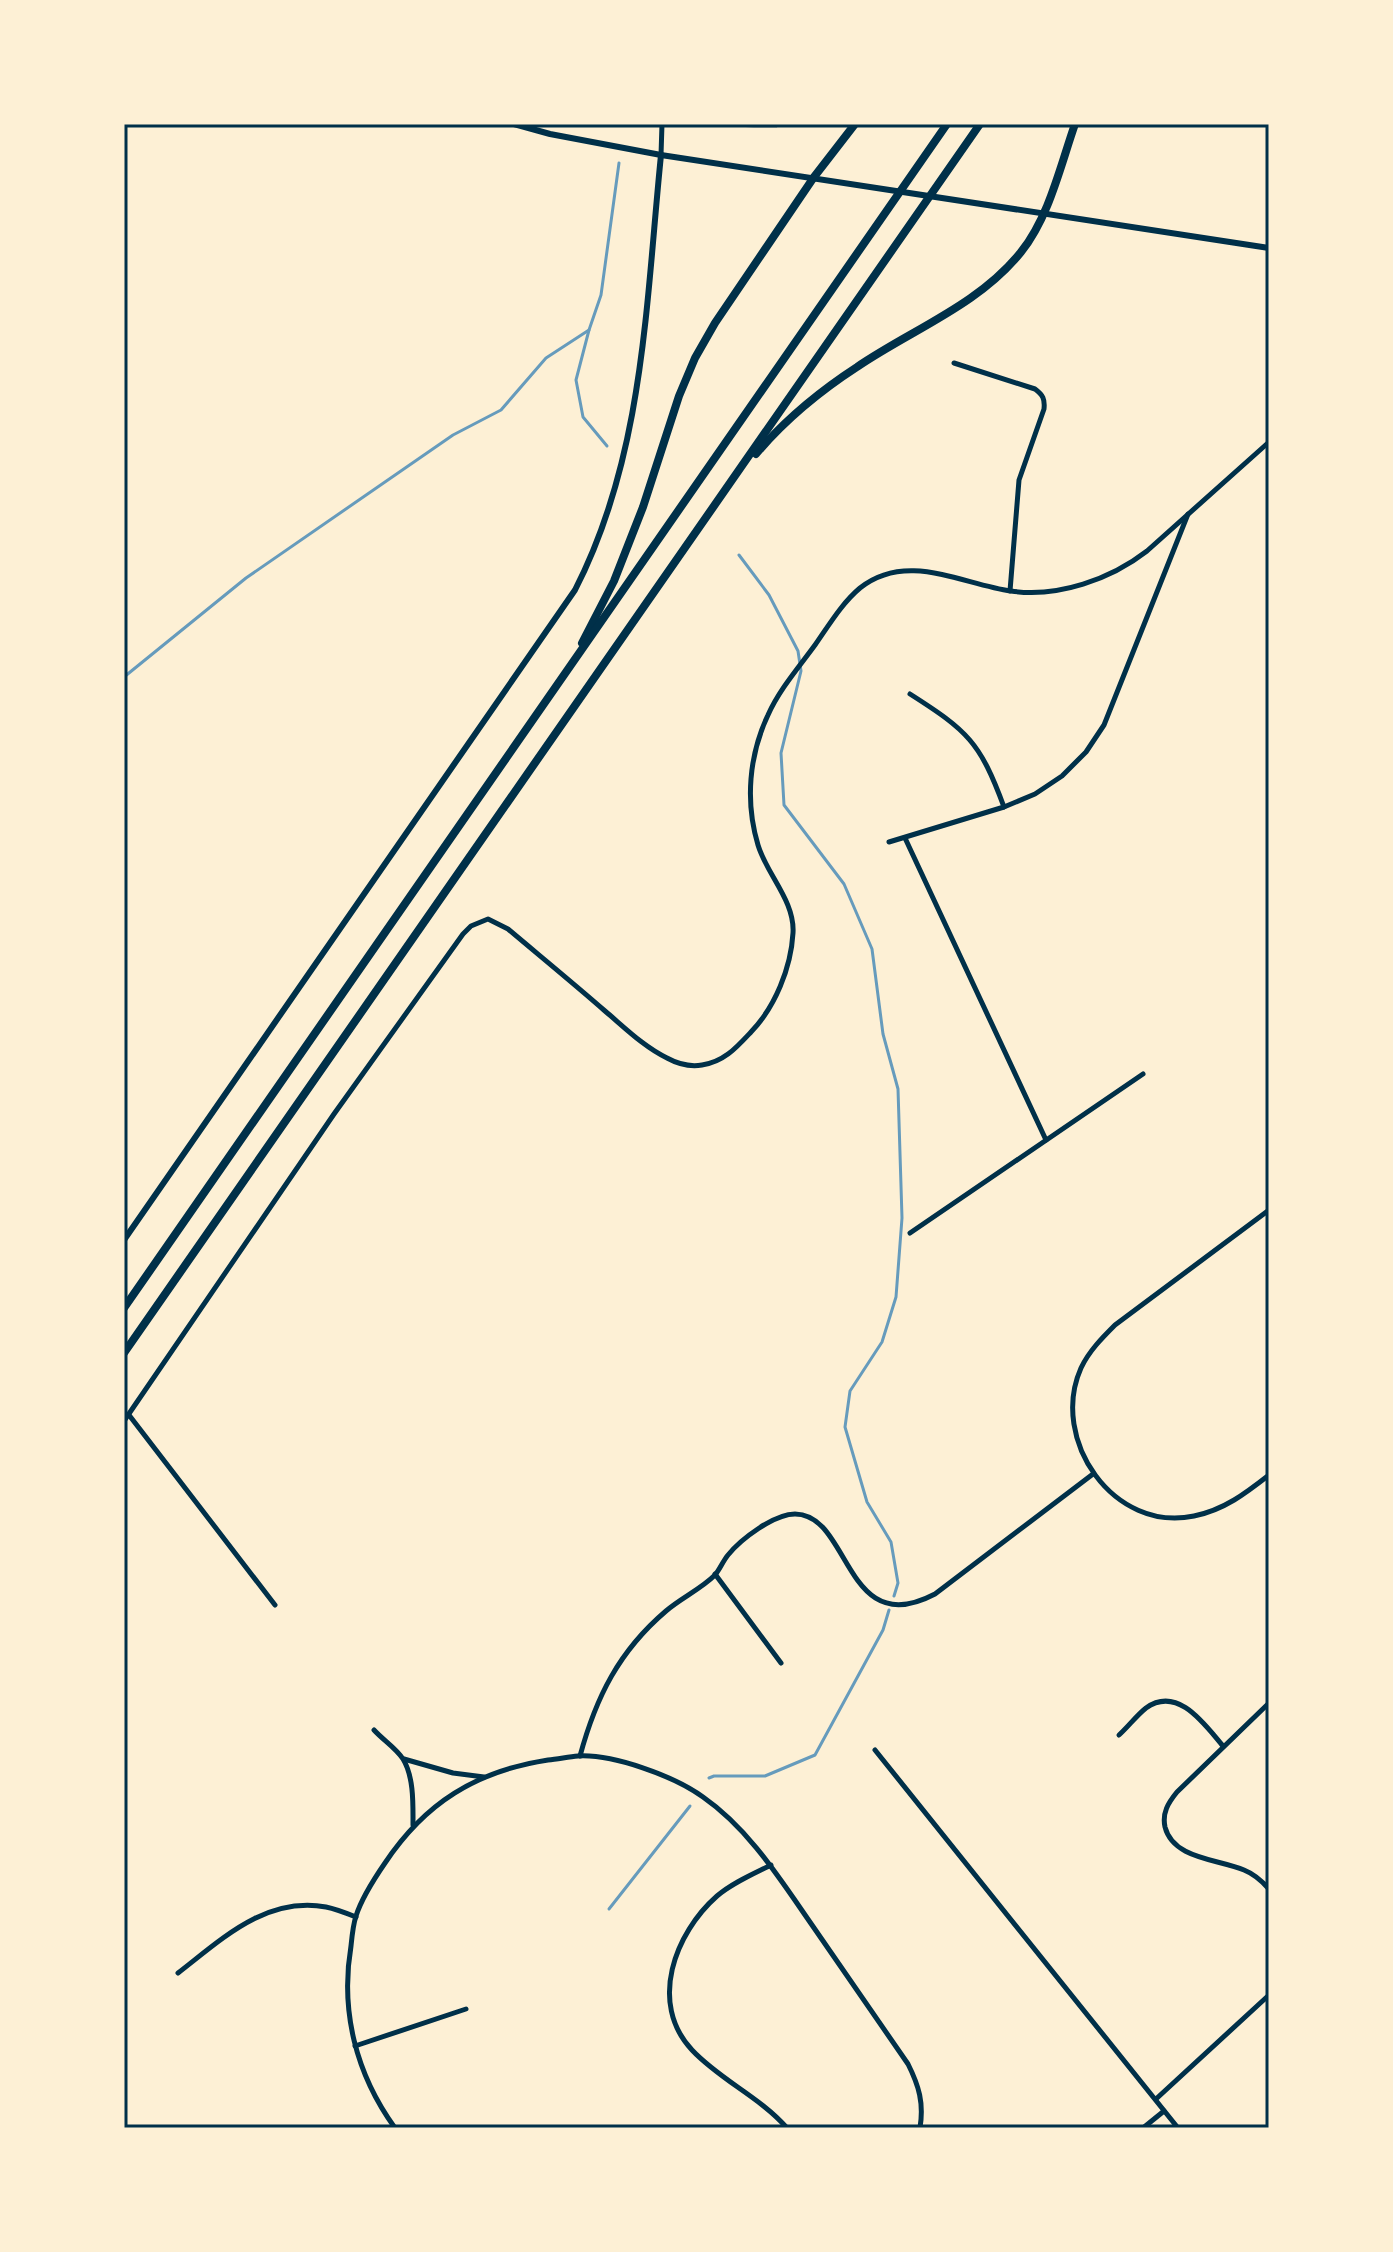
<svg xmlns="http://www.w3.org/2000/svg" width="1393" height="2252" font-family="'Alegreya Sans',sans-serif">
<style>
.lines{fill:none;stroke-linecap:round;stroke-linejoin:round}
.stream{stroke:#669bbc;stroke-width:3}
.building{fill:#bec0b2}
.minor{stroke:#003049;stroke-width:5}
.tertiary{stroke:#003049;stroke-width:6}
.secondary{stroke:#003049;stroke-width:6}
.motorway{stroke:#003049;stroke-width:8}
.neatline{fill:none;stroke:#003049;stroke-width:3}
</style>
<rect width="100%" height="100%" fill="#fdf0d5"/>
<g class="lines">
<g class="stream">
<path d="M624,125V124"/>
<path d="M589,330L576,380L583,417L607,446"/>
<path d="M739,555L769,595L798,651L801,671L781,753L784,805L844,884L872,949L883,1034L898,1089L902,1218L896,1297L882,1342L850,1391L845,1427L867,1502L891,1542L898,1583L894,1596"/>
<path d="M124,677L246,578L453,435L501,410L546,358L589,330L601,295L619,163"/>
<path d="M709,1778L714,1776H765L815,1755L883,1630L889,1610"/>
<path d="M609,1909L690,1806"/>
</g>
</g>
<path class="building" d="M737,124H778L777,128H754L737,126Z"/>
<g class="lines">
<g class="minor">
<path d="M661,155L662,124"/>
<path d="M954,363L1035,389C1043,395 1045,399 1044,409L1019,480L1010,591"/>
<path d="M910,694C968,731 980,742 1004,807"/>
<path d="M905,838L1046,1140"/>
<path d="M889,842L1004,807L1035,794L1062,776L1086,752L1104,725L1188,514"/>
<path d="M1269,1210L1115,1325C1102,1338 1089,1351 1081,1368C1049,1440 1114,1533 1194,1516C1224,1510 1246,1493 1269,1475"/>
<path d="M910,1233L1143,1074"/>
<path d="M129,1415L275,1605"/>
<path d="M124,1421L334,1114L463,934L471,926L488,919L508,929C540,956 573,983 605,1011C624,1027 644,1047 667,1058C678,1064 690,1067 702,1065C724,1062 737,1047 751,1032C775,1007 791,968 793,933C795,901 767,875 758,845C745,802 749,755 768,715C779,690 799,667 815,645C829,625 842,603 860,588C907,551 961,584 1011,591C1058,598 1111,579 1147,551L1269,442"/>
<path d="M715,1574L781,1663"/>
<path d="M1269,1703L1177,1792C1168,1803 1162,1813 1165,1827C1173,1859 1218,1859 1244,1870C1254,1874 1262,1881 1269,1889"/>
<path d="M374,1730C383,1740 396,1748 403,1759C414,1777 413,1804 413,1825"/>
<path d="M1119,1735C1128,1727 1136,1716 1146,1708C1178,1685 1205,1725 1223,1746"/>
<path d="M875,1750L1178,2128"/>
<path d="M580,1756C596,1697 619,1651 666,1611C681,1598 701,1589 715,1575C720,1569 723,1561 728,1555C741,1539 774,1514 795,1514C851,1514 844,1642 935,1594L1093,1474"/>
<path d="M404,1759L453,1773L484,1777"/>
<path d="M771,1865C753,1874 732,1883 717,1896C675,1933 648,2003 692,2050C720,2080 760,2097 787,2128"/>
<path d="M178,1973C222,1939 266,1896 326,1907C336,1909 346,1913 356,1917"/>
<path d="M355,2046L466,2009"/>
<path d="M1156,2099L1269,1995"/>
<path d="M395,2128C356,2074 340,2011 351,1946C352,1936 353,1925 356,1916C362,1897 374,1879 385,1863C425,1803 476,1771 548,1760C558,1759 568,1757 578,1756C613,1754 674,1776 703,1797C749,1829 780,1879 812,1925C844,1971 876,2017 908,2064C919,2086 924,2103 920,2128"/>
<path d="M1143,2128L1164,2111"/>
</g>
<path class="tertiary" d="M124,1240L575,590C644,456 646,302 661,155"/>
<path class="secondary" d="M514,124L550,134L661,155L1269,248"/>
<g class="motorway">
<path d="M756,454C784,421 820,391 857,367C911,330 979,305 1021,252C1049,217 1060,167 1075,124"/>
<path d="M582,643L614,581L643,507L679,396L695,358L715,323L814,177L855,124"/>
<path d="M124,1308L947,124"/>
<path d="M124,1353L980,124"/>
</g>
</g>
<rect width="1393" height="2252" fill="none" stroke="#fdf0d5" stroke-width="252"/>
<rect x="126" y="126" width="1141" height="2000" class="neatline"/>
</svg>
